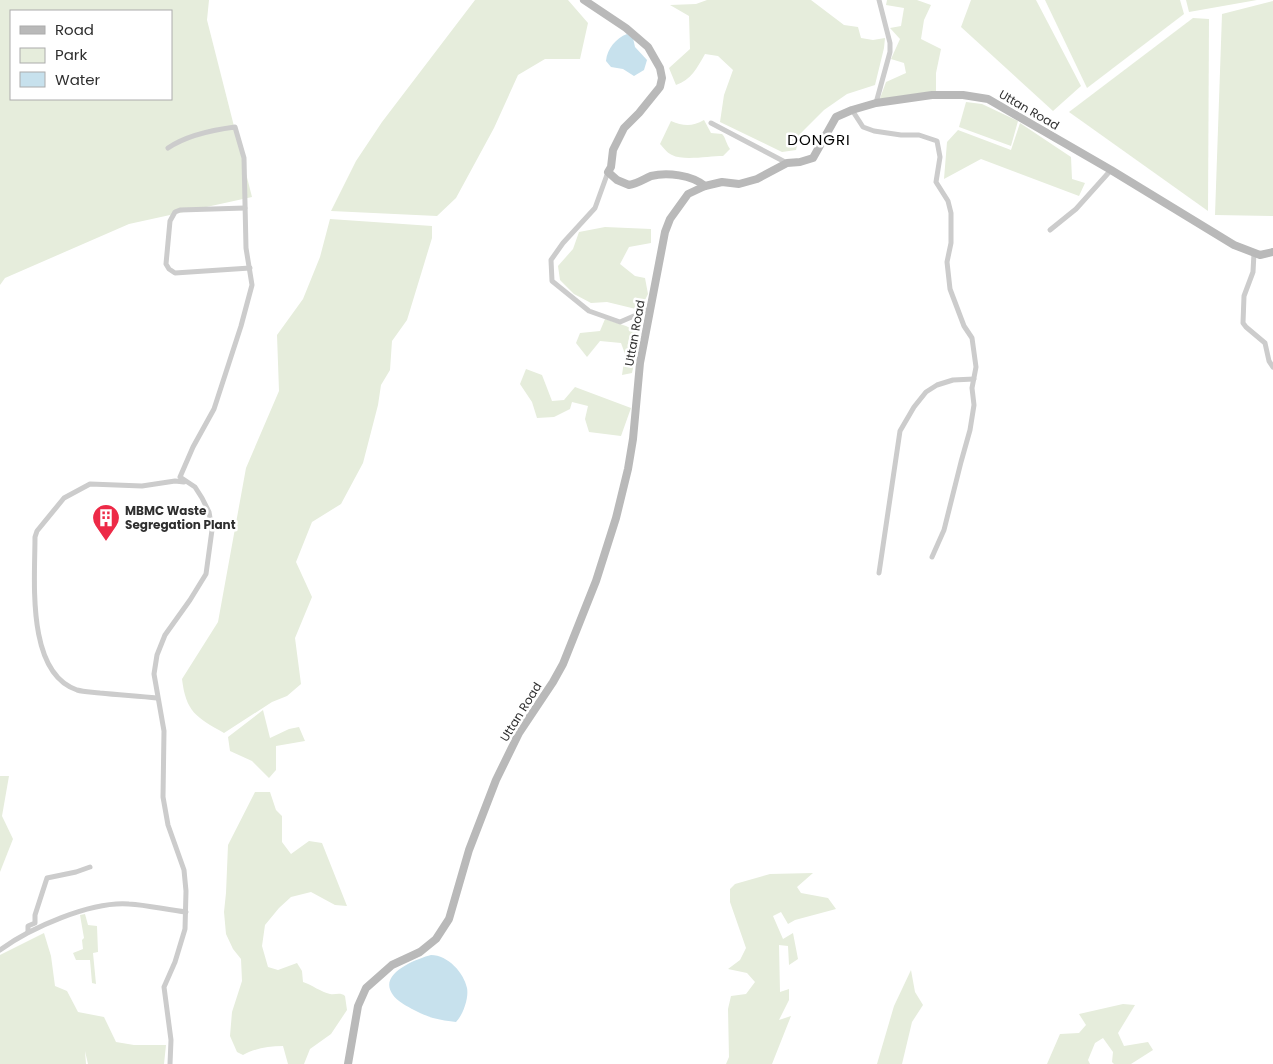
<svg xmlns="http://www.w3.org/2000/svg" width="1273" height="1064" font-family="Poppins,sans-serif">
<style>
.green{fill:#e6eddc;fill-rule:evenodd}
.water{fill:#c7e1ed}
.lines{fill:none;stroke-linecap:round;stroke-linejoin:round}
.street{stroke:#ccc;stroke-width:5}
.secondary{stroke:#b9b9b9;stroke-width:8}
.labels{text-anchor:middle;stroke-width:5;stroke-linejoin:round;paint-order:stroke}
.street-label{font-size:12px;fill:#2f2f2f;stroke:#fff}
.poi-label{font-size:12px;font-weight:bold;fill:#2f2f2f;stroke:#fff;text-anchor:start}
.quarter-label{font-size:15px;letter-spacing:1px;fill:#000;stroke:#fff}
</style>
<rect width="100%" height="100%" fill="#fff"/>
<g class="green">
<path d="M0,0H209L207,20L252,197L129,224L5,278L0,285ZM11,11H171V99H11Z"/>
<path d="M475,0H568L588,23L580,59H545L518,75L494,128L456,198L437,216L331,211L356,161L382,122Z"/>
<path d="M707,0H811L844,25L858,27L861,38L873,40L885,38L884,48L875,85L847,94L824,110L800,134L796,150L782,152L720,122L724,95L733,70L718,56L705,54C697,68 691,80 676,85L669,68L690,49L689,16L670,5L696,4Z"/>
<path d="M887,0H917L931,5L924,20L921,39L941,49L936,73V92L879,101L886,82L906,73L904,63L891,59L900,39L890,28L901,26L904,8L886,5Z"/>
<path d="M971,0H1036L1081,86L1053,111L961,27Z"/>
<path d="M1045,0H1180L1184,14L1087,88Z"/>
<path d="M1186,0H1257L1189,12Z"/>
<path d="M1273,1V216L1215,215L1222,14Z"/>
<path d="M1193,18L1209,19L1208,211L1069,112Z"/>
<path d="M966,102L982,104L1018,121L1011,146L959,127Z"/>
<path d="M704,120L711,133L722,134C726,138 726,144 730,149L723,156C709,156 683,161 672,155C667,153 664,148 660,144L671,121C683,126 692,127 704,120Z"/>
<path d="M1020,123L1071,157L1072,179L1085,183L1079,196L981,159L944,179L947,142L958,130L1011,150Z"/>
<path d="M330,219L432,226V238L407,320L392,341L390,370L381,385L378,405L363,463L341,504L312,522L296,562L312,597L295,638L301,684L287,696L272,702L224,733C196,717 186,712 182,679L218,622L246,468L279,391L277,335L303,299L320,257Z"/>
<path d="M605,227L651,229V243L629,247L620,264L635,276L645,278L648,294L640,310L607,302L591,303L574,294L560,280L558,266L573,249L579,232Z"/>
<path d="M605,319L626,326L640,333L632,373L622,375L625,354L621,343L600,341L587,357L576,343L580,333L600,331Z"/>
<path d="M526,369L542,375L552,401L564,400L575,387L631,408L621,436L589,432L585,419L588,406L572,402L570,409L554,417L537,418L532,402L520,384Z"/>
<path d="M263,710L270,738L289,729L299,727L305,741L276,746V770L269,778L252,761L230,751L228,737Z"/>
<path d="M0,776H9L2,816L13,839L0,872Z"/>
<path d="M255,792H270L276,810L282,816V842L291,854L309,841L322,843L347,906L335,905L311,892L291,897L279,908L265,925L262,946L268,967L278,970L297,963L302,971L303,982C312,985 321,992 330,994C336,995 340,992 345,996L347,1010L331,1034L310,1049L304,1064H288L283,1046C268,1046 256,1048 243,1055L237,1052L230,1036L232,1012L242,981L241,959L233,949L226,934L224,912L226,893L228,845Z"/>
<path d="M813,873L797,887L801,893L828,898L836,909L795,920L788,924L781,912L773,916L783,939L793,933L798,959L789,965L788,946L779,945L780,992L789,989V1000L779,1020L791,1016L772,1064H726L729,1057L728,1009L731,996L746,994L755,982L747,973L728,969L740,960L746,948L730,902V889L735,884L770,874Z"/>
<path d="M85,914L88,925L97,926L98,952L93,953L96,984L92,983L90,960H76L73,953L83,949L82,940L84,938L80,915Z"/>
<path d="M44,933L51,956L55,986L67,991L78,1012L104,1017L116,1042L134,1045H166L164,1064H88L85,1051L86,1064H0V955Z"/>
<path d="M911,970L915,992L923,1005L912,1022L902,1064H877L894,1006Z"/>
<path d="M1123,1004L1135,1005L1118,1033L1124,1046L1148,1042L1153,1050L1131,1064H1114L1112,1062L1113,1052L1103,1038L1095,1043L1088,1060L1090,1064H1047L1060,1034L1079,1033L1086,1025L1079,1014Z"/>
</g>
<g class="water">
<path d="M627,34L633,38L635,47L647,60L644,70L634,76L623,69L611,67L606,61C607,49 616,38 627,34Z"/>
<path d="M431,955C448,955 464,973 467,988C469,998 463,1015 456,1022C449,1021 440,1020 433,1018C423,1015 399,1004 393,995C377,974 416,959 431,955Z"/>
</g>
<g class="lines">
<g class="street">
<path d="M876,103L890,52V43L879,0"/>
<path d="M852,110L863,127L874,131L901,135H919L937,141L940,157L936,182L948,201L951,213V243L947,262L950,289L964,326L972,338L976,367L972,388L974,405L970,430L961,462L944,530L932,557"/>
<path d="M711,123L787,163"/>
<path d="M168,148C187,135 212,130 235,127L244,158L246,248L252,285L241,326L214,409L193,447L180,477L195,487L202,498L209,512L212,530L206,574L190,600L165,635L157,655L154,674L164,731L163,797L168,825L184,870L186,891L185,929L175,962L164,987L171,1040L170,1064"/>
<path d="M608,172L595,208L563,243L551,260L552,281L589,311L620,322L650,309"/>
<path d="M245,208L180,210L175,212L170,221L166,264L169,269L175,273L250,268"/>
<path d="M1050,230L1076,209L1111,170"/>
<path d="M1254,253L1253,272L1244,296L1243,323L1246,327L1265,343L1269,361L1273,367"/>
<path d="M879,573L900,431L914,407L926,392L937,385L953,380L974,379"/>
<path d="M157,698C138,696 119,695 100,693C93,692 84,692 77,690C26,673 35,580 35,537L37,531L64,498L90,484L142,486L175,481L184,482"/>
<path d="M28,932V926L35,923V915L47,878L76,872L90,867"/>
<path d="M0,950C30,928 91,901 129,904C148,905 167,910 186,912"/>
</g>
<g class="secondary">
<path d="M584,0L626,28L648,47L660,68L662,78L660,87L639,113L624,128L613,150L611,167L608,172L617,180L629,185C637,184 644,179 651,176C667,172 692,175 705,186"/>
<path d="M348,1064L358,1006L366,988L392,965L420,952L436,939L449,919L469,850L496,780L519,733L553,682L563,664L596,581L616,518L628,469L633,439L640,363L665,232L670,219L688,194L705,186L722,182L739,184L757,179L787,163L800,162L813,158L836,117L852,110L876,103L932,95H963L988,99L1111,170L1234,245L1260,255L1273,252"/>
</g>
</g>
<defs>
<symbol id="building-pin" viewBox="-11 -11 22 30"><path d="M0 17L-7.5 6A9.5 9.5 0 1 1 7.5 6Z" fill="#ed2a47" stroke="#fff"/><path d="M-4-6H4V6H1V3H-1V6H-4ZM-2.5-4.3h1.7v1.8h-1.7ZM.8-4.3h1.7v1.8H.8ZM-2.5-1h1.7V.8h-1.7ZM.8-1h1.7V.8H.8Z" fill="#fff"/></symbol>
</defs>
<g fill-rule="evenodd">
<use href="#building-pin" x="90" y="502" width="32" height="43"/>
</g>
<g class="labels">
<g class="street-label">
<text transform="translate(1029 110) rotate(30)" y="4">Uttan Road</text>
<text transform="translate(635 333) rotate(-80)" y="4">Uttan Road</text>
<text transform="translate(521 712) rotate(-58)" y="4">Uttan Road</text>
</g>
<g class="poi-label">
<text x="125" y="515">MBMC Waste<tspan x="125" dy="14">Segregation Plant</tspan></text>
</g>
<g class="quarter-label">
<text x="819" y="145">DONGRI</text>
</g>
</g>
<rect x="10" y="10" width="162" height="90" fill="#ffffff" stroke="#acacac"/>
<rect x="20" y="26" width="25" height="8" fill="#b9b9b9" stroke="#acacac"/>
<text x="55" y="35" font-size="15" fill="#2f2f2f">Road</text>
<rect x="20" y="48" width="25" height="15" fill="#e6eddc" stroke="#acacac"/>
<text x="55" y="60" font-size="15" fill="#2f2f2f">Park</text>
<rect x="20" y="72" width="25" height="15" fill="#c7e1ed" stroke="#acacac"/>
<text x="55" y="85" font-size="15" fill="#2f2f2f">Water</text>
</svg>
